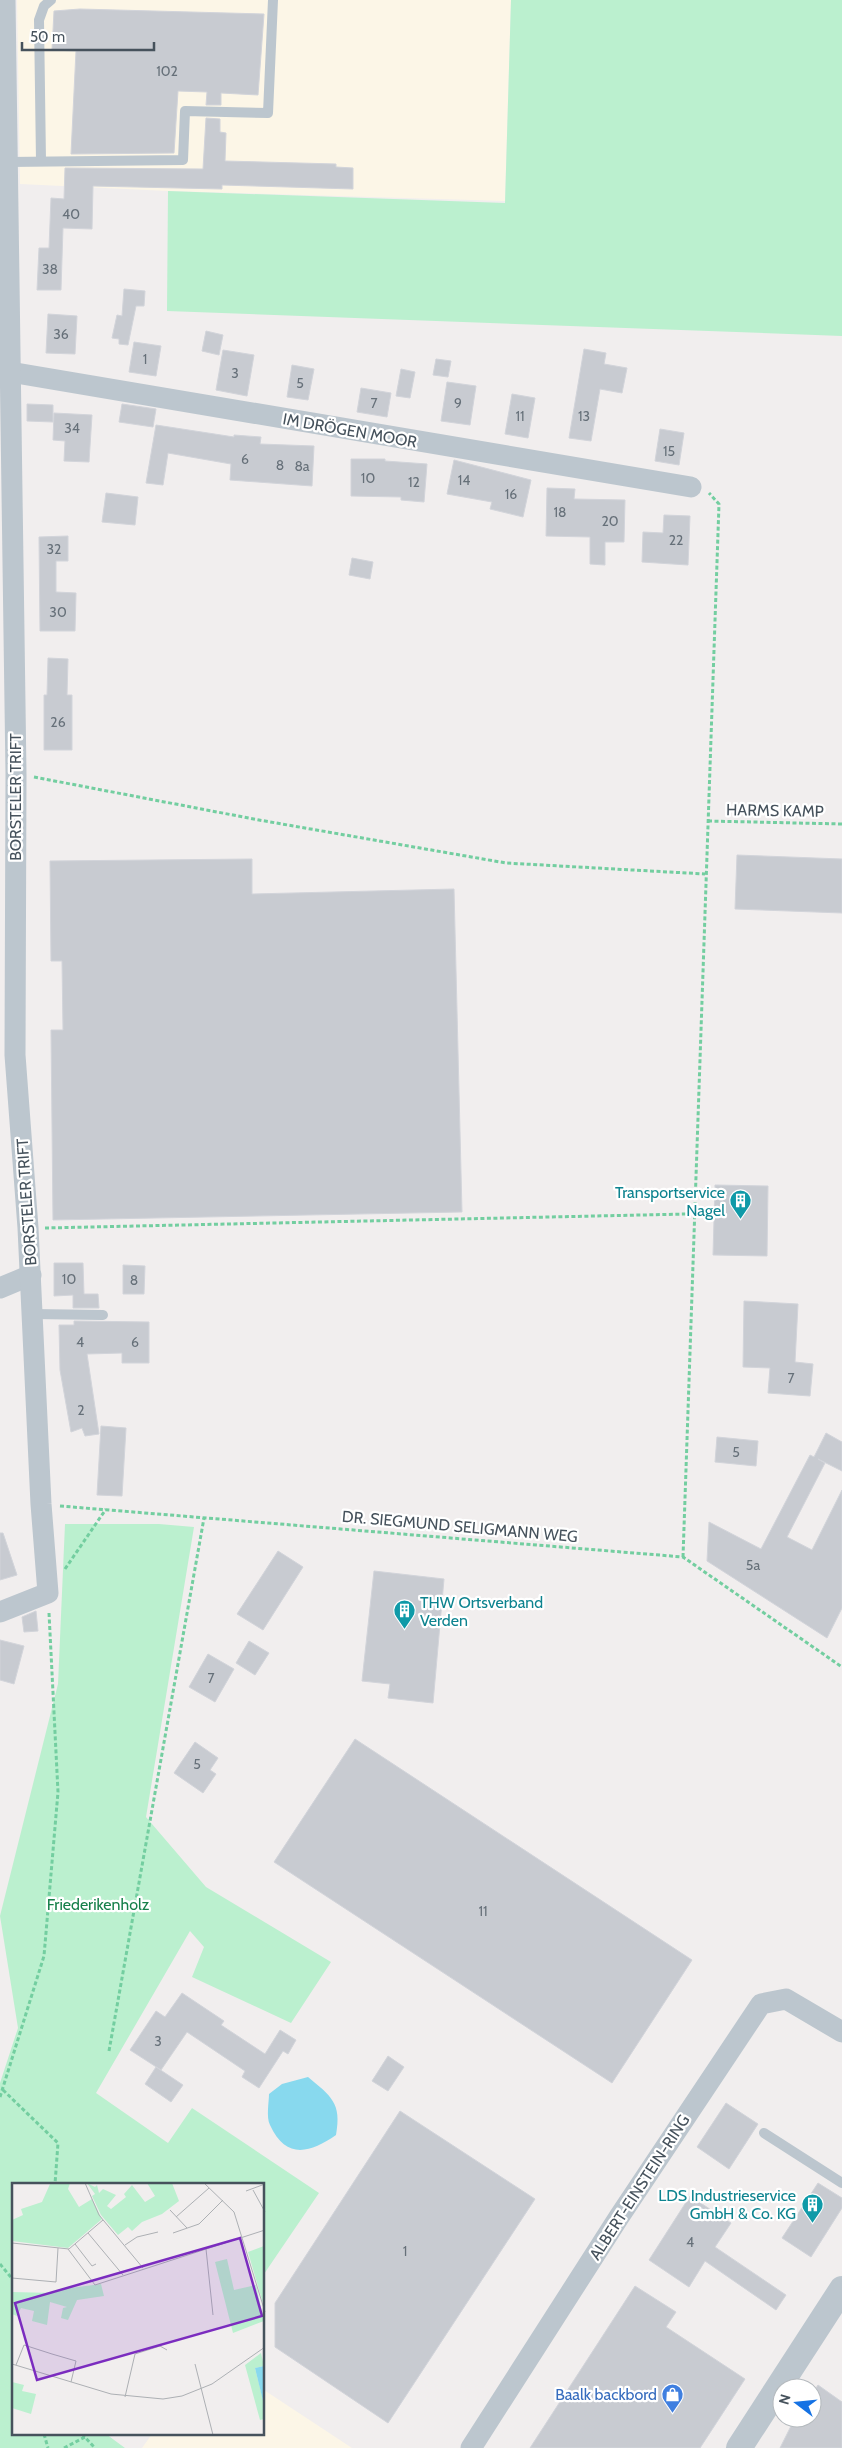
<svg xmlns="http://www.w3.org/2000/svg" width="842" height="2448" font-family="Cabin,sans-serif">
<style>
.commercial{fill:#fcf6e7}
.green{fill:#bbf0cf}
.water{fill:#88d9ee}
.building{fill:#c8cbd1;stroke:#d2d4da}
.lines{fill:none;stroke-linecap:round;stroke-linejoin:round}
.path{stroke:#73cea0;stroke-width:3;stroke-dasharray:4 2.5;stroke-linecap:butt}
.service{stroke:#bcc6ce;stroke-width:10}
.minor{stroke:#bcc6ce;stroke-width:21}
.tertiary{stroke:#bcc6ce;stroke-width:26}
.labels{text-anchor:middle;stroke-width:4.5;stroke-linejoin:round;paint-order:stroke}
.number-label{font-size:14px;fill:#667079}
.street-label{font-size:16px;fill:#46525c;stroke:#fff}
.culture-label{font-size:16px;fill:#0d838f;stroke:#fff;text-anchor:end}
.park-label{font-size:16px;fill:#157f49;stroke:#fff}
.shop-label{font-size:16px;fill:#366cbe;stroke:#fff;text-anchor:end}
.inset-road{fill:none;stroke:#adb0b4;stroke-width:1}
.view{fill:#7b2cbf;fill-opacity:0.15;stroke:#7b2cbf;stroke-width:2.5}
.inset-edge{fill:none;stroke:#46525c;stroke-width:2.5}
</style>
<rect width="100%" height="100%" fill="#f1eeee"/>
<g class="commercial">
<path d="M17,0H511L505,201L168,191L20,184Z"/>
<path d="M264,2390L352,2448H142L152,2434H264Z"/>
</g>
<g class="green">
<path d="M511,0H842V336L167,311L168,191L505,203Z"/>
<path d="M65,1524H159L194,1527L146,1817L206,1887L331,1962L291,2023L192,1977L204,1947L190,1931L96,2093L168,2143L192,2108L319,2193L264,2274V2184H14V2434H106L125,2448H0V2083L18,2028L0,1916L58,1684Z"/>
</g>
<path class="water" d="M308,2077C331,2096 342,2103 336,2135C310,2153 286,2160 270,2125C266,2117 269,2102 269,2094L282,2084Z"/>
<g class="building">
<path d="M80,9L264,14L258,95L221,93V105H206L207,92L178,91L174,153L71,154L76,51L52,50L54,11Z"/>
<path d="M206,118L220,119V132L226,133L225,161L336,164V167L353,168V189L222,185V189L93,186L92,229L63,228L61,290H37L39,248H49L51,198L64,199L65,168L203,169Z"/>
<path d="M124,289L145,291L144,306H136L128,345L119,344V339L112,338L117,315L122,316Z"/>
<path d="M48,314L77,316L75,354L46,353Z"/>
<path d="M206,331L223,335L219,355L202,351Z"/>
<path d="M134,342L161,346L156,376L129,372Z"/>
<path d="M584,349L606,353L604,364L627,368L622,393L600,389L591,441L569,438Z"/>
<path d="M223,350L254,355L247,396L216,390Z"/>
<path d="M436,359L451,361L448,377L433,375Z"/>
<path d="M292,365L314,369L308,400L287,397Z"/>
<path d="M401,369L415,372L410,398L396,396Z"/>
<path d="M447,382L476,386L470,425L441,421Z"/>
<path d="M361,388L391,393L387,417L357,412Z"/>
<path d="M512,394L535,398L528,438L505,434Z"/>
<path d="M27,404L53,405V422L27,421Z"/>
<path d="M122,404L156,409L153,427L119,422Z"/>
<path d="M54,413L92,415L89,462L64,461L65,441L53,440Z"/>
<path d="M156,425L234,437V435L261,437L260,444L314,446L312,486L230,480L231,464L168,453L163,485L146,483Z"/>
<path d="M660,429L684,433L679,465L655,461Z"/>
<path d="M351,459H385V461L427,464L424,502L401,500V497L351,496Z"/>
<path d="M454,460L531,480L523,517L490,509L492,502L447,494Z"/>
<path d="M547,488L575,489L574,499L625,500L624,542H605V565L590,564V537L546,536Z"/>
<path d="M106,493L138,497L135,525L102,522Z"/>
<path d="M664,515L690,516L688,565L642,562L643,532L663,533Z"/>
<path d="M68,536V561H56V592L76,593L75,631H40L39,537Z"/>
<path d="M352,558L373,562L370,579L349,575Z"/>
<path d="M48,658L68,659L67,695H72V750H44V695H47Z"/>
<path d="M737,855L842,859V913L735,909Z"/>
<path d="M252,859V894L454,889L462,1212L53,1220L51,1030H63L62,961H51L50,861Z"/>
<path d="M715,1185L768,1186L767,1256L713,1255Z"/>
<path d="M54,1263H83L84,1294H98L99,1308H73V1295L54,1296Z"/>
<path d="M123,1265L145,1266L144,1294H123Z"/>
<path d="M744,1301L798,1304L795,1362L813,1364L810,1396L768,1393L770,1368L743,1367Z"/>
<path d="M74,1321L149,1322V1363H122V1353L87,1354L99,1434L85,1436L82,1428L71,1432L60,1370L59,1325H74Z"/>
<path d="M101,1426L126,1428L122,1496L97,1495Z"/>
<path d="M826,1433L842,1442V1471L818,1459L825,1463L787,1537L812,1550L842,1490V1608L827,1638L707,1561L709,1522L761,1549L810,1455L814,1457Z"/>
<path d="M717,1437L758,1441L756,1466L715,1462Z"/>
<path d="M0,1533H3L17,1575L0,1580Z"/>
<path d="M278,1551L303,1567L263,1630L237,1614Z"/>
<path d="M374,1571L444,1579L433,1703L388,1698L390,1684L362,1681Z"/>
<path d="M36,1611L38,1631L24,1632L22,1617Z"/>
<path d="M0,1640L24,1646L14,1684L0,1680Z"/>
<path d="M249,1641L269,1653L255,1675L236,1663Z"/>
<path d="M208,1654L234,1669L215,1702L189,1687Z"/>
<path d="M355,1739L692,1960L612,2083L274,1862Z"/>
<path d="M195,1742L218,1758L210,1770L216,1774L203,1793L174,1773Z"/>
<path d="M182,1993L224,2021L221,2025L265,2054L280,2030L296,2040L288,2054L283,2051L259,2088L242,2077L245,2071L187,2032L161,2070L130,2050L156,2011L165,2017Z"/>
<path d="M388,2056L404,2067L388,2091L372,2081Z"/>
<path d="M156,2067L183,2085L171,2102L145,2084Z"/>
<path d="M726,2103L758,2124L729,2169L697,2147Z"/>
<path d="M400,2111L535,2199L388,2423L275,2347V2303Z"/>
<path d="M818,2183L842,2198V2208L811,2257L782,2238Z"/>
<path d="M690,2196L731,2223L715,2247L786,2295L776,2310L705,2261L689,2287L649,2260Z"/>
<path d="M635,2286L676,2312L666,2327L745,2379L700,2448H530Z"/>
<path d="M818,2385L842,2402V2448H780L795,2418H812V2394Z"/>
</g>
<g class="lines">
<g class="path">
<path d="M34,777L259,820L506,863L705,874"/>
<path d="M708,821L842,824"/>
<path d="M45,1228L687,1214"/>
<path d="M60,1506L683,1557L842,1667"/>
<path d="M683,1557L719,504L709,493"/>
<path d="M65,1569L106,1509"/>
<path d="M109,2051L204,1518"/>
<path d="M3,2090L58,2143L55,2184"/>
<path d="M0,2097L44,1956L58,1792L49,1613"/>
<path d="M0,2264L14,2281"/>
<path d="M44,2434L48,2448"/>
<path d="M82,2434L95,2448"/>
<path d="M64,2448L85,2437"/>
</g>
<g class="service">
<path d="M41,161L39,20L44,6L51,0"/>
<path d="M9,162L183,160L185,111L268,113L273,0"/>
<path d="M33,1314L103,1315"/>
<path d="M764,2133L842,2183"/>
</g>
<g class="minor">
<path d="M10,372L691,487"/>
<path d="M0,1288L31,1275"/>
<path d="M0,1612L48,1593L41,1504L28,1228L15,1055L16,774L5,0"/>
<path d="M471,2448L619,2217L761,2004L786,1999L842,2032"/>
</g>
<path class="tertiary" d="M739,2448L842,2289"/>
</g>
<defs>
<symbol id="building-pin" viewBox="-11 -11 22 30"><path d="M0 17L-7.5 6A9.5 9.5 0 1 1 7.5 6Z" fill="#0f9aa8" stroke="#fff"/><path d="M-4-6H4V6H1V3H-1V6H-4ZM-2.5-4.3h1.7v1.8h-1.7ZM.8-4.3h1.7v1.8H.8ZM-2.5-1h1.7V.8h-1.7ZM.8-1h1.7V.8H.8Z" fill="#fff"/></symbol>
<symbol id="shop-pin" viewBox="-11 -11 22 30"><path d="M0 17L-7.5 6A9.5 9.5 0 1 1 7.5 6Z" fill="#3f7fe0" stroke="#fff"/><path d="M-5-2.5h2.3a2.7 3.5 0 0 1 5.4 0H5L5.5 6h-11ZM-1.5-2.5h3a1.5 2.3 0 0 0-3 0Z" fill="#fff"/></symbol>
</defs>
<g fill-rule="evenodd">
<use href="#building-pin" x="728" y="1188" width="25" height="34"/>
<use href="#building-pin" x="392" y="1598" width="25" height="34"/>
<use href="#building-pin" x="800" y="2192" width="25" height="34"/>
<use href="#shop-pin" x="660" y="2382" width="25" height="34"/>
</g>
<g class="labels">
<g class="number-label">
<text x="167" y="76">102</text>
<text x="71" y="219">40</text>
<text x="50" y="274">38</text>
<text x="61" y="339">36</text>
<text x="145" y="364">1</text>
<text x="235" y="378">3</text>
<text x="300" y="388">5</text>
<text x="374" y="408">7</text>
<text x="458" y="408">9</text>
<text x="520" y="421">11</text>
<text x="584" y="421">13</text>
<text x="72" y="433">34</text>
<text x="669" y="456">15</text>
<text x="245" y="464">6</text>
<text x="280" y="470">8</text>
<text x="302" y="471">8a</text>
<text x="368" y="483">10</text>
<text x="464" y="485">14</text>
<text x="414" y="487">12</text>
<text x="511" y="499">16</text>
<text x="560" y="517">18</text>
<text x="610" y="526">20</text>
<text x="676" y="545">22</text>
<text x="54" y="554">32</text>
<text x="58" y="617">30</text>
<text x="58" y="727">26</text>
<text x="69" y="1284">10</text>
<text x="134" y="1285">8</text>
<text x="80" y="1347">4</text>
<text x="135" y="1347">6</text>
<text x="791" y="1383">7</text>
<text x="81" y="1415">2</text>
<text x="736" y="1457">5</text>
<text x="753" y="1570">5a</text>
<text x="211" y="1683">7</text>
<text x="197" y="1769">5</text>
<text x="483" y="1916">11</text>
<text x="158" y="2046">3</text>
<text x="690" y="2247">4</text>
<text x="405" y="2256">1</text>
</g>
<g class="street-label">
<text transform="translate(350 430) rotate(10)" y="6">IM DRÖGEN MOOR</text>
<text transform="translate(15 797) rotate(-90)" y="6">BORSTELER TRIFT</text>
<text transform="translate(775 810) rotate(1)" y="6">HARMS KAMP</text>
<text transform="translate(26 1202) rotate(-94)" y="6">BORSTELER TRIFT</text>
<text transform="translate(460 1526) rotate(5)" y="6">DR. SIEGMUND SELIGMANN WEG</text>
<text transform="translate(639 2187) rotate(-57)" y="6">ALBERT-EINSTEIN-RING</text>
</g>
<g class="culture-label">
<text x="725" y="1198">Transportservice<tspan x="725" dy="18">Nagel</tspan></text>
<text x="420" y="1608" text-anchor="start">THW Ortsverband<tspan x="420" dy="18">Verden</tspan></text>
<text x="796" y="2201">LDS Industrieservice<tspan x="796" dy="18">GmbH &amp; Co. KG</tspan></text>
</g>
<g class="park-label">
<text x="98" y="1910">Friederikenholz</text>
</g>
<g class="shop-label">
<text x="657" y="2400">Baalk backbord</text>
</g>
</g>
<g transform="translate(12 2183)">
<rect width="252" height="252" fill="#f1eeee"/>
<path d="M58,0L56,6L67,24L80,16L90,36L56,65L0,58V37L11,32L9,26L30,19L38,1ZM75,0L83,4L85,2L87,10L91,6L104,12L95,23L99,26L114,14L112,11L120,2L133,19L143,13L135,0H160L167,18L150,31L130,39L120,48L116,44L106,52L89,32L80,13L83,11ZM252,63V124L236,69ZM215,76L222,107L244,102L252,138L221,150L203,79ZM89,101L92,113L65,117L56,137L49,135L51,125L55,124L38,119L35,142L20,138L22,128L9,125L5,133L0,131V109L42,110L51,106ZM249,170L252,183L243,185L252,221V236L248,237L233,182ZM0,199L12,202L10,208L24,211L19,231L0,225Z" fill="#bbf0cf"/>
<path d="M252,183L253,221L252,222L243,185Z" fill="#88d9ee"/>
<path class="inset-road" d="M73,0L87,32L131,85M192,0L222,29L253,129M241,7L253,29M234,8L253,1M158,27L175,45M164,34L197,5M76,50L111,92M161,50L187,41L211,17M0,60L57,66L91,37M63,61L80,83L84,81M113,62L125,54L146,49M56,66L83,102L253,47M194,66L201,132M0,95L44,99L46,65M0,181L99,211L151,216L170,213L200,201L253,164M183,181L201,252M4,182L12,162L40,171L64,178L59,199M113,214L123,171L148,163L155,167"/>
<path class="view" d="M228,55L250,133L25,197L3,120Z"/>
<rect width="252" height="252" class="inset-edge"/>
</g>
<g transform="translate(797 2403) rotate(286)"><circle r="24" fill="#ffffff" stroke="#b5babe"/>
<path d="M0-4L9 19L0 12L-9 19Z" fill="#1572e4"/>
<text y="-8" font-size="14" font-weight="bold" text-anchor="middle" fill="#46525c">N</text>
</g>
<path d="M22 42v8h132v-8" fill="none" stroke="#46525c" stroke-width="2.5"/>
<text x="30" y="42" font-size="15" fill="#46525c" stroke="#ffffff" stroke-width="4" paint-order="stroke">50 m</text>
</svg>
